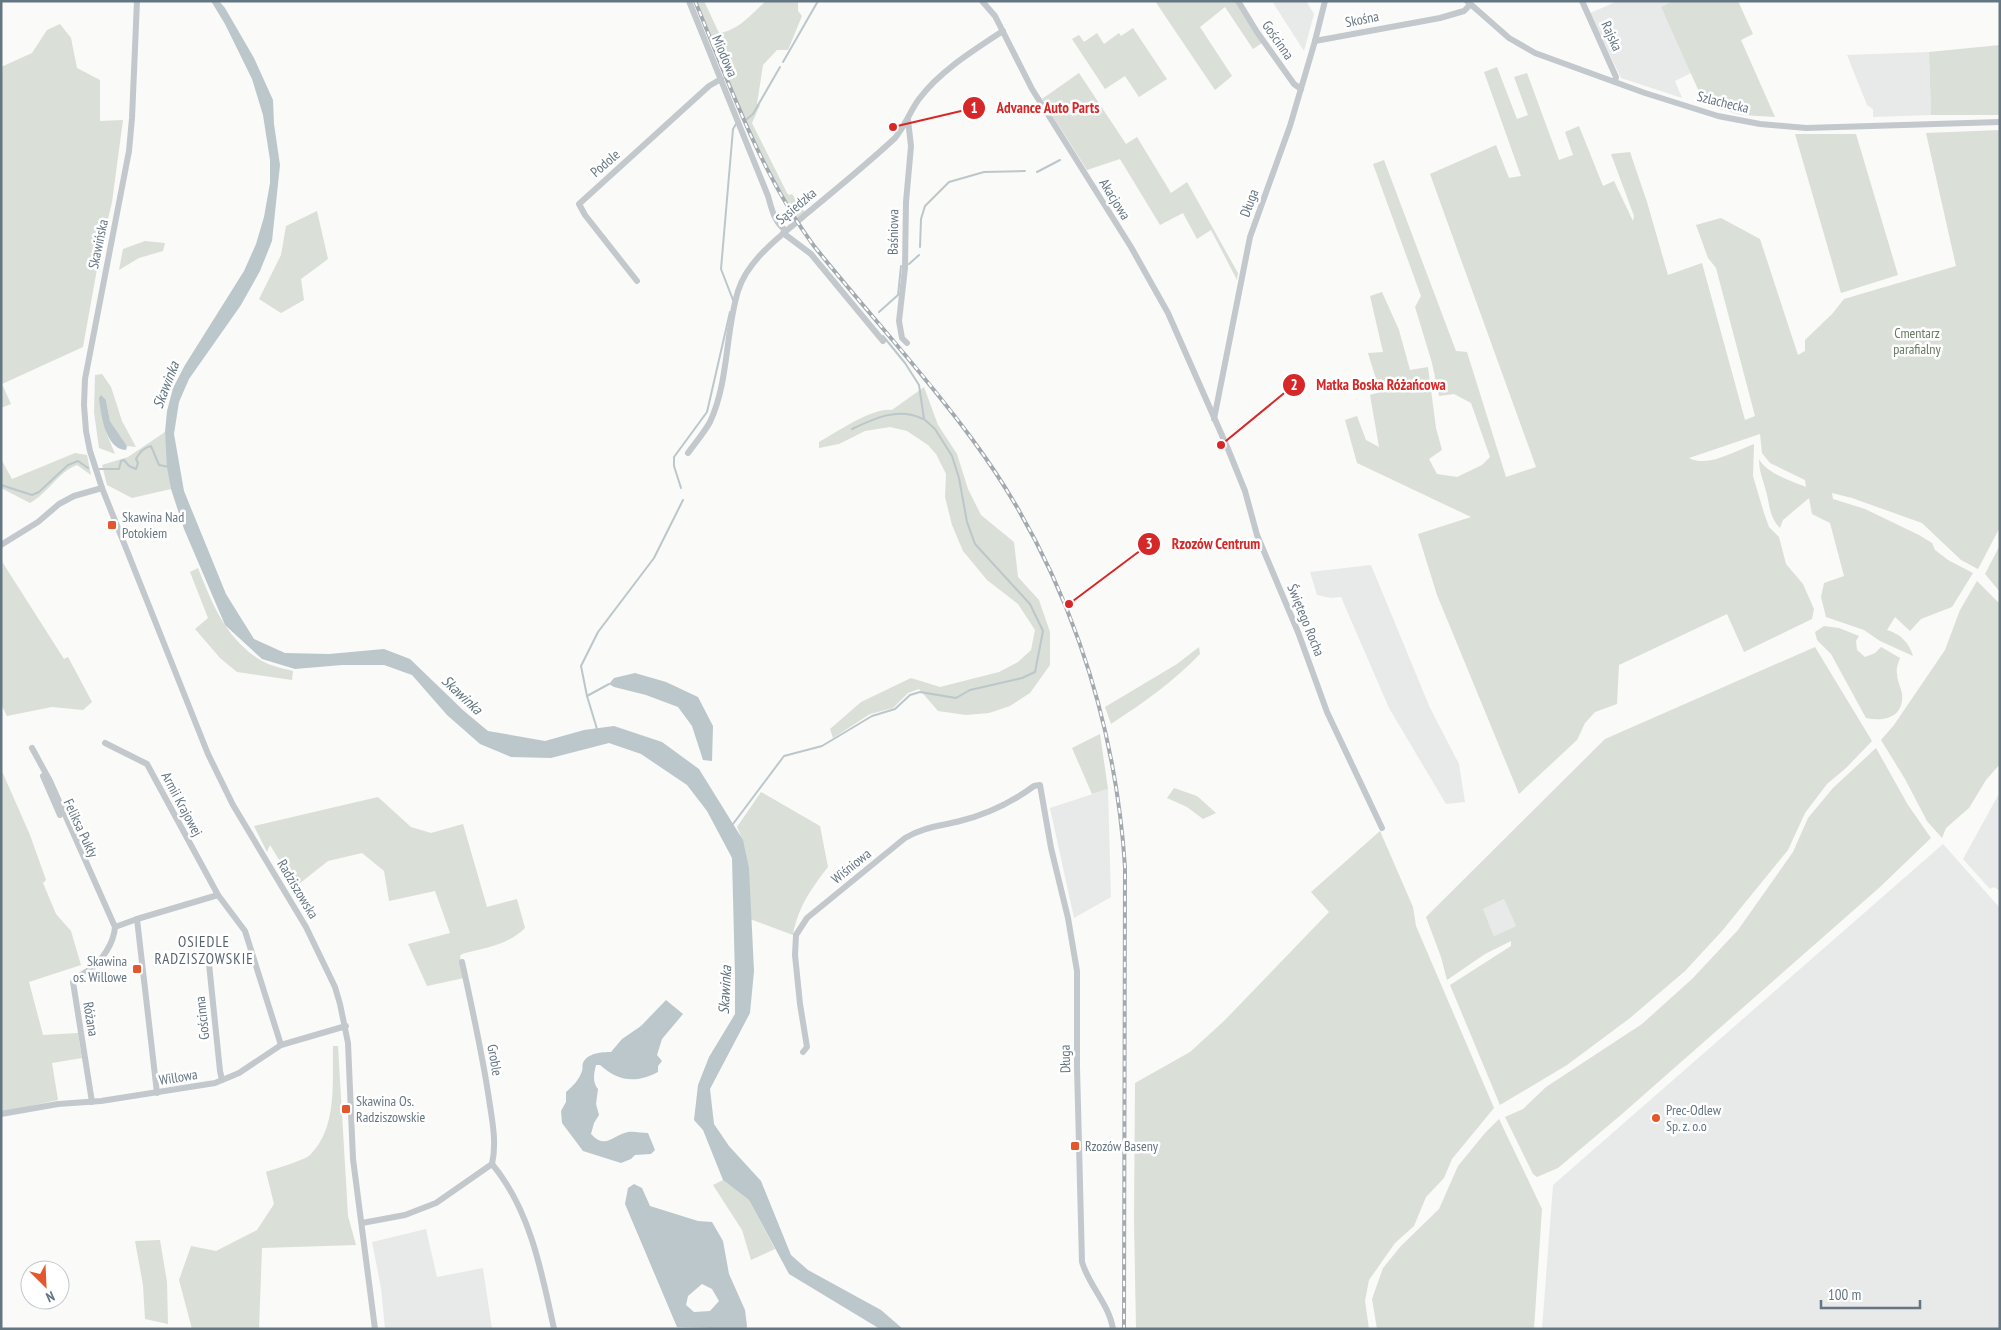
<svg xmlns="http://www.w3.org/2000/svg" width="2001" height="1330" font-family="'PT Sans Narrow',sans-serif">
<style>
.built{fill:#e8e9e9}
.green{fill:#dadfd7;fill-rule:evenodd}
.water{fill:#bbc7cb;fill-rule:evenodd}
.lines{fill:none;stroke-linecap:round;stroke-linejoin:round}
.stream{stroke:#bbc7cb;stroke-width:2}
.minor{stroke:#c3c8cc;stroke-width:6}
.rail-casing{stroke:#a2aab0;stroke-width:4}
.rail{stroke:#fff;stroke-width:2;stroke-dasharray:5.5;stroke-linecap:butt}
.poi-dot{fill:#e4572e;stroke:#fff;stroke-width:2}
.labels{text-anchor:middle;stroke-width:5;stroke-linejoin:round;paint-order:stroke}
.street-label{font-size:14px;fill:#657683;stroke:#fff}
.park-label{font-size:14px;fill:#687a64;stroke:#fff}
.poi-label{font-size:14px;fill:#657683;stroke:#fff;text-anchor:start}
.water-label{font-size:15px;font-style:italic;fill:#60757c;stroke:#fff}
.neighbourhood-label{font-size:15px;letter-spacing:1px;fill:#57646e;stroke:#fff}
.leader{fill:none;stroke:#d62828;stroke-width:2}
.callout-dot{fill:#d62828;stroke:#fff;stroke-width:2}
.mark-label{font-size:15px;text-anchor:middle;font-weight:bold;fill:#fff}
.callout-label{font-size:15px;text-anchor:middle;font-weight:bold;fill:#d62828;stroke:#fff;stroke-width:5;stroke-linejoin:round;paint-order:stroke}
</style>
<rect width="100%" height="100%" fill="#fafaf8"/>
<g class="built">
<path d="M1272,1H1306L1314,14L1304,51Z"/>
<path d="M1618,1H1672L1661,7L1691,73L1675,81L1682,98L1621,78L1590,13Z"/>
<path d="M1929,52L1931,115L1873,117V109L1867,105L1847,55Z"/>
<path d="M1371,565L1430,708L1459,764L1465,802L1446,804L1389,708L1341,597L1331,598L1317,595L1310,572Z"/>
<path d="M1108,789L1111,897L1074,918L1050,808Z"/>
<path d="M2000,792V891L1994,887L1990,889L1963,859Z"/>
<path d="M1943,844L2000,908V1329H1542L1553,1185Z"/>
<path d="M1504,899L1516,926L1494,936L1483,909Z"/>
<path d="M426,1229L437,1277L483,1268L492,1329H385L381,1288L372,1242Z"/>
</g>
<g class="green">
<path d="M697,1H704L719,33C740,30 751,14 766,1H798V11L802,16L788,50H777L763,65L757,104L760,105L752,123L787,193L789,195L792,194L805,212L797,218C753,152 728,74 697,1Z"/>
<path d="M1155,1H1236L1262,43L1253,49L1225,7L1200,27L1232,76L1215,90Z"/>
<path d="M1672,1H1738L1753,34L1741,40L1775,117L1742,115L1705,105L1661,7Z"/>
<path d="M60,24L71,38L77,68L100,80V121L123,120L112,202L99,258L83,347L2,384L11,404L1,408V67L32,53L47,30Z"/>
<path d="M1133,28L1167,79L1139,97L1125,76L1105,89L1072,39L1079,35L1084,42L1097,33L1104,44L1119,33L1121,36Z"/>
<path d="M2000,45V115H1931L1929,52Z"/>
<path d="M1497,67L1517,119L1528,115L1514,77L1527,73L1559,160L1573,155L1565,132L1579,126L1603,186L1614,181L1633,221L1634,216L1611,154L1630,152L1647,202L1668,275L1702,263L1745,420L1755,416L1716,268L1708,258L1696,225L1721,218L1760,239L1798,355L1805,351V340L1832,314L1844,299L1956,266L1926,133L2000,130V527L1998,531L1978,569L1961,560L1922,523L1852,498L1832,493L1833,499L1865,509L1919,535L1932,543L1935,550L1948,560L1973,573L1952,607L1921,619L1910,631L1895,617L1887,630C1901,634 1909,643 1913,656L1880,641L1864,630L1826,617L1821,597L1824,583L1844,576L1830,523L1812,514L1809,498L1783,520L1780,528C1769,517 1770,505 1766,491C1763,479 1759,472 1759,459C1767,474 1792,481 1806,487L1805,480L1770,463L1762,453L1760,434L1689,458C1708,468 1735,451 1754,444L1753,476L1764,513L1769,527L1779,537L1786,564L1803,584L1814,609L1812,619L1744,652L1727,614L1619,665L1617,704L1595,712L1585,723L1577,740L1519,794L1437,595L1418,534L1471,517L1357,463L1345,420L1357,416L1366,440L1379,447L1370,395L1380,392L1368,353L1383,352L1370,296L1382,292L1399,330L1410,370L1428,367L1436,428L1442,450L1429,459L1437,474L1457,477L1482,465L1490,457L1471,403L1454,394L1439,396L1432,363L1415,307L1421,296L1373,164L1384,160L1456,351L1467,352L1506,477L1536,467L1430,174L1496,145L1509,178L1521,176L1484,72Z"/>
<path d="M1079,73L1126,144L1137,137L1171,193L1187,182L1238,273L1237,280L1211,230L1197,239L1183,213L1160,225L1120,159L1087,170L1042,99Z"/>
<path d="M1795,134H1856L1898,275L1841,293Z"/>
<path d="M317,211L328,259L301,279L304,300L281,313L259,299L281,255L286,226Z"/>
<path d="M145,241L165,243L163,251L139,258L119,270L123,249Z"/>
<path d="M102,374L111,387L122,421L136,447L127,446L110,421L106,400V432L115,454L99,448L94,412L95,375Z"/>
<path d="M924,387L938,425L957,454L968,489L981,515L1014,542L1018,577L1039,600L1050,632V665L1030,693L1010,706L989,713L966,715L938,711L919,689L908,693L893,708L870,714L833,738L830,729L861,702L911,678L940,687L999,672L1018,662L1031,650L1035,630L1018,604L987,580L963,551L952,525L945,497L946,474L936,454L928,445L907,431L890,427L865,431L839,444L819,448V442C837,432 873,407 892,410Z"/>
<path d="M165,432L171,489L132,498L107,485L102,465L128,457Z"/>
<path d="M75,453L87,455L91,475L77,465C58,472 48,493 30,503L1,488V459L12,479Z"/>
<path d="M2000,545V592L1985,574Z"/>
<path d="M1,560L64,659L68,657L92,702L83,710L52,707L7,716L1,704Z"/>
<path d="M198,568C212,603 224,635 257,658C267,665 281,668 293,671L292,680L237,672L220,658L195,629L208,618L190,572Z"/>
<path d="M1977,581L2000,604V764L1986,780L1969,808L1946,828L1942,838L1927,821L1905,779L1881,740L1894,725L1945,650L1960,610Z"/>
<path d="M1824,626L1839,628L1859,636L1856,641L1857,650L1865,657L1875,653L1881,647L1900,658C1898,663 1896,669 1897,674C1897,681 1901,687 1902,694C1904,717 1885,722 1866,718L1831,654L1817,640L1815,632Z"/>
<path d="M1199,647L1200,654C1173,682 1143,703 1111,724L1105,707L1177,664Z"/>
<path d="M1815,647L1872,741L1846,768L1827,784L1805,813L1788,850L1722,931L1685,971L1630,1018L1567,1065L1500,1105L1450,985L1511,946V941L1485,954L1447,980L1441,957L1426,917L1605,739ZM1504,899L1516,926L1494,936L1483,909Z"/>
<path d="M1100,734L1108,789L1092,794L1072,748Z"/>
<path d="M1876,748L1908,805L1931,838L1880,887L1622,1114L1558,1168L1537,1177L1533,1174L1505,1117L1523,1109L1546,1087L1642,1024L1692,979L1738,930L1793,852L1808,818L1833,788Z"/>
<path d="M1,769L30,835L46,880L43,883L56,914L71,931L81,965L29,982L43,1035L78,1033L82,1058L52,1063L58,1100L3,1112L1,1110Z"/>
<path d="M1174,788L1197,796L1216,813L1203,819L1187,807L1167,798Z"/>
<path d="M761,792L820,826L828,867C811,889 798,907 793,935L750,919C749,888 751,856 737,827Z"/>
<path d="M378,797L411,827L431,833L463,824L487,907L517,899L525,928C508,945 485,948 462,954L460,956L464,978L427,986L408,944L450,933L435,891L389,901L384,871L362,853L328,861L299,884L278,858L270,845L267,852L254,826Z"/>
<path d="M1380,831L1413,907L1416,926L1494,1108L1452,1159L1444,1178L1426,1197L1414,1226L1395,1243L1369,1280L1365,1301L1369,1329H1136L1134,1221L1135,1083L1190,1052L1224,1021L1329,912L1311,892Z"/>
<path d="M333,1046H338L348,1216L356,1245L262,1248L259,1329H192L179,1280L191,1246L216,1251L257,1230L274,1204L266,1172C275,1169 305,1160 310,1155C338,1127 332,1082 333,1046Z"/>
<path d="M1499,1119L1542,1209L1534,1329H1377L1372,1299L1383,1268L1401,1246L1439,1209L1458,1166L1485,1133Z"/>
<path d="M723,1180L749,1200L775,1249L751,1260L742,1230L713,1185Z"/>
<path d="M160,1240L167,1282L168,1324L145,1319L143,1285L135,1241Z"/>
</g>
<g class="water">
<path d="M211,1H219L225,8L254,58L273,100L274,124L280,165L272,241L260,271L241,305L189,379L179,402L174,434L184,491L226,594L254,639L285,653L329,654L384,649L410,659L464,711L488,731L545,741L584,730L614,726L662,742L699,769L743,840L749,868L754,971L750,1013L710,1089L714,1124L729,1146L761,1181L791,1255L808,1270L881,1310L903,1329H880L789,1274L749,1200L723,1180L703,1130L694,1120L698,1085L709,1057L735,1014V977L732,858L707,811L687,785L641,754L609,743L551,758L511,757L480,744L447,715L412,675L384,665H342L295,669L262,659L225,625L184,529L171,489L167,467L165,432L167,411L173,388L185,365L244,271L256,244L264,217L270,183V160L263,115L252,79L225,24Z"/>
<path d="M101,395L106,400L110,421L127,446L126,450C105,449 101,414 99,398Z"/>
<path d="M635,673L666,682L698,697L713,726L712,761L703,760L692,726L678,707L646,695L614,687L609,684L614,678Z"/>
<path d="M666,1000L683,1014L662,1039L657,1055L662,1061L658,1066V1072C635,1084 618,1081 600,1065H596C594,1073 592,1082 598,1089L596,1104L599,1115L594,1123L591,1134C606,1150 613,1135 628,1132C634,1131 642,1133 648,1133L655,1150L651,1154L635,1155L631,1159L621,1163L583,1151L562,1123L561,1111L566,1102V1092C573,1086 579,1080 582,1071C583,1068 582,1065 583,1063C587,1053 602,1052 611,1052L622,1039L641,1026Z"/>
<path d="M634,1184L642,1188L650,1206L698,1221L712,1222L723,1241L729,1274L745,1310L747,1326L746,1329L677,1327L625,1204L628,1188ZM702,1284L712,1289L719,1301L710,1311L694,1312L686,1305L688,1296Z"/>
</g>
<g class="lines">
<g class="stream">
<path d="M783,62L818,1"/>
<path d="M747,119L753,114L780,67"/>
<path d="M1037,172L1060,160"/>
<path d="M920,247L921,219L925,206L949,182L984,172L1025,171"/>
<path d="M909,264L919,255"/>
<path d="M733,300L721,269L733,129L736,124"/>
<path d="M879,312L898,295L901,266"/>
<path d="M852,429C875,418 898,407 923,419"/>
<path d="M99,469H119L121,461L124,460L129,466L136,469L138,463L136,459C140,452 143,448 151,446L159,465L169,467"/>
<path d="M1,485L32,495L39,492L68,465L78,461L88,468"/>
<path d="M681,488L674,466V457L707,412L730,312"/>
<path d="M587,696L609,684"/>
<path d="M597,729L587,696L581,666L598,632L654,558L683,500"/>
<path d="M733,824L784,756L822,746L872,716L895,709L910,695L920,692L956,698L970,690L1022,678L1035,672L1043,631L1030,604L975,544L967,522L959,478L952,456L935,429L924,419L919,385L905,363L883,336"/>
</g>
<g class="minor">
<path d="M137,1L132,118L129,151L85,379L84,405L86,431L90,451L102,488L208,754L233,805L306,927L335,987L340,1004L348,1043L353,1159L375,1329"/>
<path d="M689,1L768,196C772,210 774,221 785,230"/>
<path d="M982,1L995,16L1032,89L1131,247L1168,313L1228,449L1245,491L1257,535L1298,632L1327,712L1382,828"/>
<path d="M1238,1L1257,32L1294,84L1301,89"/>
<path d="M1467,1L1509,38L1535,53L1645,93L1718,116L1760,124L1806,128L2000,122"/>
<path d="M1582,1L1616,77L1615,82"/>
<path d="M1315,41L1440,18L1464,11L1470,5"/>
<path d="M783,233L811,254L883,341"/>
<path d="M637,281L585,215L579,204L709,86L721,79"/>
<path d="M907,343L902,338L899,321L905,268L906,202L911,146L908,120"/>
<path d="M1214,419L1250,237L1290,126L1315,41L1325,1"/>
<path d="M688,453C695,443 704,433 710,422C729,381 725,334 738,291C748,259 781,236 805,215C835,190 866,165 895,138C906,125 910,111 919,99C940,71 974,50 1003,31"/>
<path d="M1,545L38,522L59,504L74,496L102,488"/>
<path d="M105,743L147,764L218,895L245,931L281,1045"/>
<path d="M32,748L50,781L115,927C114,943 102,961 89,970C83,974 78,976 73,982L92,1102"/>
<path d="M43,776L60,815"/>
<path d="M137,919L157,1093"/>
<path d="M115,927L137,919L218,895"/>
<path d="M208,954L220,1071L222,1080"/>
<path d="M462,962C472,1007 482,1052 489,1099C492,1120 497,1142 492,1164"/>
<path d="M803,1052L807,1047L800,1004L795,955L796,935L807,918L905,838C923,827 941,826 960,821C988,814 1011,803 1034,786L1040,785L1051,848L1068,918L1077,971V1067L1082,1262C1089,1286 1109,1304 1113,1329"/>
<path d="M1,1114L58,1104L101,1101L215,1083L239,1073L281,1045L346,1026"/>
<path d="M362,1223L405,1215L436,1203L492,1164C530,1209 542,1273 554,1329"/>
</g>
<defs>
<path id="rail" d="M695,1C730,85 760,173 814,246C866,311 923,372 972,439C1064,563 1115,714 1125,867L1124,1329"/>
</defs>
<use href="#rail" class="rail-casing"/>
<use href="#rail" class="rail"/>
</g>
<g class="poi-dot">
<rect x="107" y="520" width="10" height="10" rx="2.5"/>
<rect x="132" y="964" width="10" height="10" rx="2.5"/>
<rect x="341" y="1104" width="10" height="10" rx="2.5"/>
<circle cx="1656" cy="1118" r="5"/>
<rect x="1070" y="1141" width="10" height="10" rx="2.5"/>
</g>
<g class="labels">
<g class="street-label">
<text transform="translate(1362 19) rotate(-11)" y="5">Skośna</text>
<text transform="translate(1612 36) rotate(66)" y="5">Rajska</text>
<text transform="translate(1278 40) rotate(55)" y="5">Gościnna</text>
<text transform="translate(725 56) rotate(67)" y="5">Miodowa</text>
<text transform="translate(1723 102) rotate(14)" y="5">Szlachecka</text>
<text transform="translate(605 163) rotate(-41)" y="5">Podole</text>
<text transform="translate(1115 199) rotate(58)" y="5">Akacjowa</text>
<text transform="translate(1249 203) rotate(-70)" y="5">Długa</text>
<text transform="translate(796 206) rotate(-40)" y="5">Sąsiedzka</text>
<text transform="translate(893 232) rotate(-89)" y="5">Baśniowa</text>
<text transform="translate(98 244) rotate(-78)" y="5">Skawińska</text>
<text transform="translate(1306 620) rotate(68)" y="5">Świętego Rocha</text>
<text transform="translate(182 804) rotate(62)" y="5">Armii Krajowej</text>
<text transform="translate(81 828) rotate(65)" y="5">Feliksa Pukły</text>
<text transform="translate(851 866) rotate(-39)" y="5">Wiśniowa</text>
<text transform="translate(298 889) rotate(59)" y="5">Radziszowska</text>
<text transform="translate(202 1018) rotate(-96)" y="5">Gościnna</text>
<text transform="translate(91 1019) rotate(81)" y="5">Różana</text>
<text transform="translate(1065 1059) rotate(-91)" y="5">Długa</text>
<text transform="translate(495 1060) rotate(80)" y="5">Groble</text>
<text transform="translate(178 1077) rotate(-9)" y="5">Willowa</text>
</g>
<g class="park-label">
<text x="1917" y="338">Cmentarz<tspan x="1917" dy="16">parafialny</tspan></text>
</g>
<g class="poi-label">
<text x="122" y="522">Skawina Nad<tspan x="122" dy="16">Potokiem</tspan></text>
<text x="127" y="966" text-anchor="end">Skawina<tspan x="127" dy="16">os. Willowe</tspan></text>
<text x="356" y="1106">Skawina Os.<tspan x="356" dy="16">Radziszowskie</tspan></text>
<text x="1666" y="1115">Prec-Odlew<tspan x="1666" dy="16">Sp. z. o.o</tspan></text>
<text x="1085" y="1151">Rzozów Baseny</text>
</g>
<g class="water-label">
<text transform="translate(166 385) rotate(-69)" y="5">Skawinka</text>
<text transform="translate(462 695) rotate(43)" y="5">Skawinka</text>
<text transform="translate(725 990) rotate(-87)" y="5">Skawinka</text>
</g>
<g class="neighbourhood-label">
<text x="204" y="947">OSIEDLE<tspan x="204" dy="17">RADZISZOWSKIE</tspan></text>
</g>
</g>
<path class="leader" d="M893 127L974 108M1221 445L1294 385M1069 604L1149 544"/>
<g class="callout-dot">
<circle cx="893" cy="127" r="5"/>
<circle cx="1221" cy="445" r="5"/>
<circle cx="1069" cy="604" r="5"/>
<circle cx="974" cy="108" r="12"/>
<circle cx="1294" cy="385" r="12"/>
<circle cx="1149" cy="544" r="12"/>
</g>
<g class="mark-label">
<text x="974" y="113">1</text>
<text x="1294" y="390">2</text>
<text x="1149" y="549">3</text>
</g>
<g class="callout-label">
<text x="1048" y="113">Advance Auto Parts</text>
<text x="1381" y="390">Matka Boska Różańcowa</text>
<text x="1216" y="549">Rzozów Centrum</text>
</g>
<rect width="2001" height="1330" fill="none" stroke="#657683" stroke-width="5"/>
<g transform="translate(45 1285) rotate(156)"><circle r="24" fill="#ffffff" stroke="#c1c8cd"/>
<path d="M0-4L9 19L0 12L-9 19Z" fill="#e4572e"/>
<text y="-8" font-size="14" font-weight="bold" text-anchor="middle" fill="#657683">N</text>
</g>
<path d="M1821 1300v8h99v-8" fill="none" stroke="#657683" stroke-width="2.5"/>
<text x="1828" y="1300" font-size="15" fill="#657683" stroke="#ffffff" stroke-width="4" paint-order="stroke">100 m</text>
</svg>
